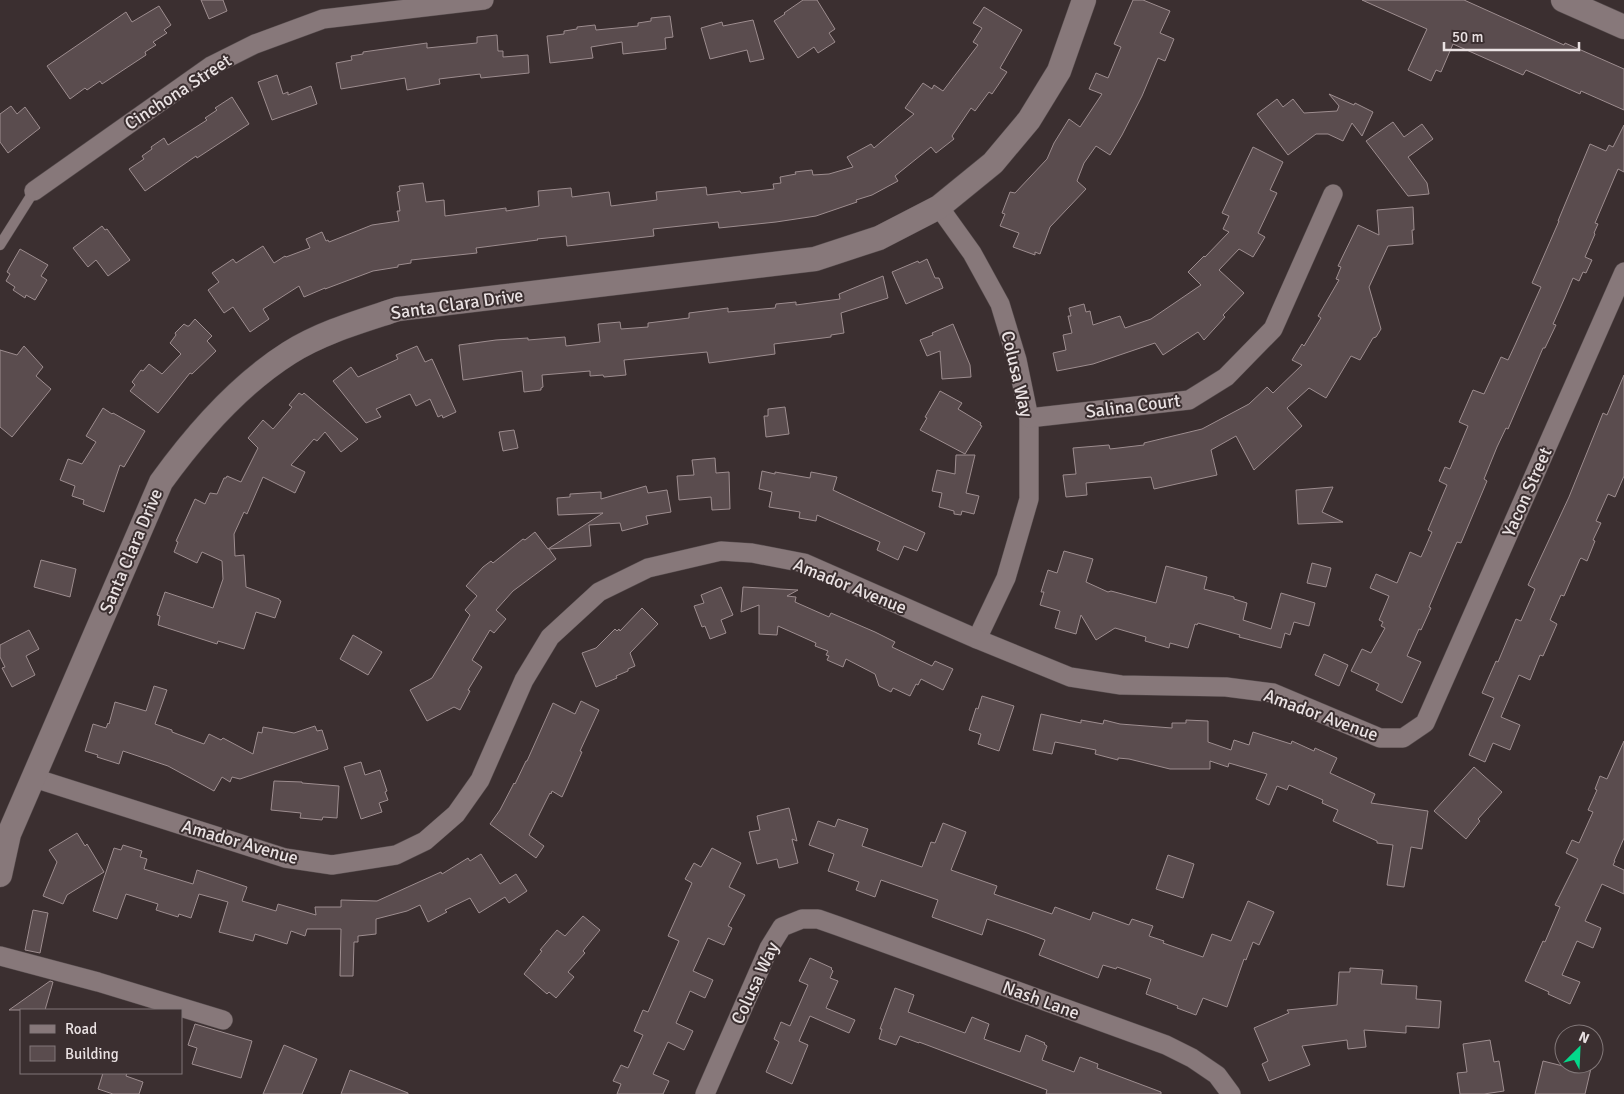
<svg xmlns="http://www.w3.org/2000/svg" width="1624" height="1094" font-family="Signika,sans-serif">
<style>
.building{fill:#5a4c4e;stroke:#9d8d8f}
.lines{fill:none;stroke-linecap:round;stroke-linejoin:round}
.service-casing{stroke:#564c4d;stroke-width:11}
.minor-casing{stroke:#564c4d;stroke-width:20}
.tertiary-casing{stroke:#564c4d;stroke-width:25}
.service{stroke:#87787a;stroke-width:10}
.minor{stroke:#87787a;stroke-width:19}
.tertiary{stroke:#87787a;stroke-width:24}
.labels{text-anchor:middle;stroke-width:4;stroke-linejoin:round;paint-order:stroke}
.street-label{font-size:18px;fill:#eae2e3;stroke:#3b2f30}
</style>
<rect width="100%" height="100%" fill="#3b2f30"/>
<g class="building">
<path d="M201,0H223L227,11L209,19Z"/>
<path d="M803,0H817L835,29L829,33L835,42L818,53L814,47L798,58L774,21L785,14L784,13Z"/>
<path d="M1133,0H1143L1170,11L1160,33L1174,39L1165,61L1158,58L1142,96L1122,135L1110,155L1096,146L1084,163L1077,181L1086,189L1050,227L1040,254L1035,252V255L1013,247L1019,233L1000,226L1005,214L1002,213L1010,192L1015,193L1047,159L1054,143L1069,119L1080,127L1102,94L1089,89L1096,73L1108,78L1121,47L1114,44Z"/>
<path d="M1362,0H1464L1564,45L1565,43L1624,69V110L1581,91L1580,94L1526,70L1523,75L1453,44L1441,72L1436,70L1431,81L1408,70L1427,29Z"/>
<path d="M159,6L171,25L164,30L167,33L153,42L156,45L145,52L146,55L102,84L100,81L87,90L85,88L70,99L47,66L126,12L132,22Z"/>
<path d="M984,7L1022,30L1000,68L1007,72L992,94L989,92L975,111L971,108L952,136L954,139L936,153L931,147L895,176L898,181L872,195L856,200L857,202L816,216L776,222L719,228L718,222L653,229L654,236L567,246L566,236L537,239L538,240L476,248L477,253L411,260V263L398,265V267L373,271L325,289V288L304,297L299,286L263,309L269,319L250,332L233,307L224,313L208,290L219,282L212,273L233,259L236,263L263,246L274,263L285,256L286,257L310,248L306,239L322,232L326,241L328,240L329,242L372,225L399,221L397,211H400L397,192L400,191L399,186L423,183L426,202L444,200L445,216L506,208V211L539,206L538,191L571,188L572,197L609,192L611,206L657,200L656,192L706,187L707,195L740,191L741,193L774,189L773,184L781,183L780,177L796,174L795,172L812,170L813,175L829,174L853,167L847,157L871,144L874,148L914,114L905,108L923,83L932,89L934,85L943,91L978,45L973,42L982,28L973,23Z"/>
<path d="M670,16L673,37L665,38L666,49L623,54L622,42L591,47L593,58L550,63L547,36L564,34V31L577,29V27L595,25L596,30L638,26V23L651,21V18Z"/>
<path d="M753,20L764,59L750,62L747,50L710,59L701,28L722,22L723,26Z"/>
<path d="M497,35L498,51H503V57L528,55L529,73L481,78L480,74L439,79L440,84L407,90L405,78L341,89L336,63L352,60L351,56L363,54V52L427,43V48L477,43V37Z"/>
<path d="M277,75L283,94L288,92V95L311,86L317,104L272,120L258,82Z"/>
<path d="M1329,94L1354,105L1355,103L1373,112L1362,136L1352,123L1343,141L1328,134H1316L1288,155L1257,114L1277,99L1283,107L1293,99L1304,113L1337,111L1339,106Z"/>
<path d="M232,97L249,124L197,158L196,156L145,191L129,169L144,159L142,156L152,149L151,147L164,138L168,145L207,120L205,118L217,110L215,108Z"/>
<path d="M11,106L17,114L25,107L40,128L8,153L0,142V114Z"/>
<path d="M1393,122L1404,137L1422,124L1433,139L1408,157L1427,183L1429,194L1408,196L1366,141Z"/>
<path d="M1624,125V172L1618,169L1595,223L1598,224L1594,233L1595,234L1585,257L1592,260L1586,273L1583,272L1579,281L1573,278L1565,297L1553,324L1556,325L1545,348H1543L1508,429L1506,428L1497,447L1484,479L1487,481L1461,543L1457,542L1429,607L1431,608L1421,630L1419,629L1407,656L1421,662L1402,703L1376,690L1379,684L1351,671L1362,649L1371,653L1385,628L1381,626L1383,622L1379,620L1389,596L1370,588L1376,574L1397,583L1410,552L1421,557L1432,532L1428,530L1447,485L1439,481L1445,467L1450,469L1468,426L1459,422L1473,390L1484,394L1501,357L1508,360L1515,345L1541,287L1532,283L1559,221H1558L1590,144L1606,151L1609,145L1613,147Z"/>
<path d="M1253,147L1283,162L1270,190L1277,193L1258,233L1265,237L1253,257L1239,249L1219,270L1244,293L1223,315L1225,317L1204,340L1198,332L1163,355L1155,343L1093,364L1057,371L1053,353L1066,350L1063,335L1072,333L1068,316H1071L1069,308L1084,304L1086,312L1090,311L1093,325L1120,316L1125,328L1151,319L1201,285L1188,272L1204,256L1205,257L1229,232L1223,229L1229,216L1222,213Z"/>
<path d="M1413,207L1414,230H1412L1413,244L1388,246L1369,287L1381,329L1376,337L1373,338L1360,360L1351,356L1326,398L1309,388L1287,408L1302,426L1254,470L1236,436L1211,450L1217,475L1154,489L1151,477L1086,483L1087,495L1066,497L1063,475L1076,474L1073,448L1109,445L1110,449L1144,445V443L1202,429L1249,404L1267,387L1273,393L1302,365L1292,360L1302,344L1304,346L1321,318L1318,316L1339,280L1336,279L1341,267L1338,266L1358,225L1379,235L1377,210Z"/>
<path d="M102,226L105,230L107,229L130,260L108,276L96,260L88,267L73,248Z"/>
<path d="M20,249L48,265L41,276L47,280L35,300L26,295L25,298L13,290L15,287L6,281L10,274L7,272L9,268Z"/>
<path d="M927,259L935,278H939L943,288L906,304L892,272L918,261L919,263Z"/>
<path d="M883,276L888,298L841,313L844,333L831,335V337L774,344L775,354L709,363L707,352L624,360L626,375L604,377L603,375L590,376V371L542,375L543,387L541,388V390L524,392L522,371L463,380L459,345L496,340L528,338V340L565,337L566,346L600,342L598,324L620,322L621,329L648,327V323L689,318V313L728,308V312L739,311L775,308L776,304L796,302V305L840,299L839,294Z"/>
<path d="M195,319L212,336L207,341L216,351L192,374L190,373L158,413L130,391L135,385L132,382L141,370L143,371L149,364L162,374L181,354L170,343L176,335L175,333L184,324L187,326H189Z"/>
<path d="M953,324L970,365L971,377L942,379L940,351L927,356L920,340L933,335L932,333Z"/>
<path d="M24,346L43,367L36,376L51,389L12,437L0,427V350L17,355Z"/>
<path d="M417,346L425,362L432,359L456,412L443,418L442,415L438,417L430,399L416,406L410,394L376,409L381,417L366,423L333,381L351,367L358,377L398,359L396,355Z"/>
<path d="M1624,375V476L1615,497L1608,494L1596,521L1601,523L1593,540L1595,541L1587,561L1581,558L1580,559L1564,596L1561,595L1550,620L1557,624L1543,656L1540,655L1530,680L1519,675L1501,717L1520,725L1510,750L1493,743L1485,762L1469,755L1494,698L1482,693L1496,661L1498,662L1516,619L1521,621L1535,589L1528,585L1569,497L1603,413L1607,415Z"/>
<path d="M940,391L962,403L958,409L981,423L980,425L982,426L965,454L920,430L927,418L925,417Z"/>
<path d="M299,393L302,395L304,393L358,439L341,452L325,432L317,441L314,439L291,465L305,472L295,493L263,477L247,514L244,512L234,534L235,556L244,555L246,587L279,599V600L281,601L275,618L256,612L244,649L218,641L217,644L158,625L160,616L157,615L165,592L213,608L223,579L222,561L202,552L197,563L174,552L178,542L176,541L195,499L205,504L210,493L217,494L224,478H226L227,476L241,482L258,448L248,438L263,420L273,429L292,407L289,405Z"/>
<path d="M785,407L789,434L766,437L764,416H768V409Z"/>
<path d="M103,408L112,414L113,413L145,431L124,467L120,465L104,512L83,504L84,500L72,496L75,486L60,480L68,459L82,464L96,442L86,436Z"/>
<path d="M514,430L518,448L503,451L499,432Z"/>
<path d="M956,455H975L966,493L979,496L974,514L962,511L961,515L954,514V511L939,507L942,493L932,491L937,470L955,474Z"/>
<path d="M715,458L716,473L729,472L730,509L712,510L711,497L679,500L677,476L694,475L692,460Z"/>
<path d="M762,471L775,474V472L810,478L811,472L837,477L833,490L925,533L917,551L904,546L898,560L877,550L880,542L817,515L816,521L799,518L800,512L769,507L772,492L759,489Z"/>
<path d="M646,486L648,493L667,490L671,512L646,516L648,524L622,531L620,523L589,525L591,546L549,549L556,559L513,591L496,610L506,619L494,633L490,630L472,660L482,667L468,690L470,691L460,710L454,707L427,721L410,690L432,678L470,615L465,610L477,596L466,586L483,567L491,561L493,563L523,539L525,540L535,532L548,549L603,513L558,515L557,498L570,497V494L601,492V499Z"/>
<path d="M1333,487L1322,512L1343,522L1298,524L1296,490Z"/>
<path d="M1064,551L1093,559L1086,582L1108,592L1111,591L1156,603L1166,566L1207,577L1204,589L1234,597V599L1247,603L1243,620L1271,629L1281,593L1315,603L1309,626L1294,622L1290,635L1285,633L1281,648L1239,637L1240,635L1198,623L1197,625L1195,624L1188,648L1170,643L1169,648L1145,641L1146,637L1115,628L1096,640L1081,615L1076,634L1055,628L1060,611L1040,605L1044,592H1041L1048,570L1057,573Z"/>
<path d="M41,560L76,569L70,597L34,587Z"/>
<path d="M1312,563L1331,568L1326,587L1307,583Z"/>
<path d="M721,587L733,615L721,620L726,633L710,639L705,626L702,627L694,606L704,603L701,595Z"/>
<path d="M743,587L798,590L787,596L796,597L795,602L829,617L831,613L875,632L895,642L892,647L932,666L935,661L953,669L943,690L921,679L918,685L916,684L910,696L893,688L891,692L879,686L875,674L846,659L843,667L827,660L829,656L826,655L828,651L815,646L816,643L778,626L777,635L759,634V605L741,612Z"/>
<path d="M642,608L658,624L630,653L635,666L628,669V671L616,676L617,678L596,687L582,653L596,648L615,629L617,631L619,629L620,631Z"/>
<path d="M29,630L39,649L26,656L35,675L12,687L2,668L5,667L0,657V645Z"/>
<path d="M353,635L382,652L368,675L340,659Z"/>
<path d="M1324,654L1348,665L1339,686L1315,675Z"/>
<path d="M154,686L167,690L155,724L172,730V732L204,744L209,734L221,740L223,738L253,754L258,732L262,733L263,727L294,733L315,726L317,731L322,730L328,749L240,779L232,777L230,782L222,777L214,791L168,766L123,751L119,764L97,757L98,755L85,751L93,724L106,728L108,723L109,724L115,702L146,711Z"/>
<path d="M982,696L1014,706L999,751L978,744L981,734L969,730L976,708L978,709Z"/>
<path d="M581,701L599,710L580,751L582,752L562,797L552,791L551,794L550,793L529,835L544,846L536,858L490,824L500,810L514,783L515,784L526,761H527L553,703L575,714Z"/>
<path d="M1041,714L1081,723V720L1103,724L1104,720L1120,724L1172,728V723H1186V720L1208,721V742L1231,750L1234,740L1249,745L1253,732L1291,744L1292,741L1314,751L1315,748L1337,758L1330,773L1375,794L1371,803L1428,811L1422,849L1411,847L1404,887L1387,885L1393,845L1377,843V841L1333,821L1338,810L1322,803L1323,800L1289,785L1287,790L1277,786L1269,805L1256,799L1267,774L1229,763L1228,767L1210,761V769H1170L1129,759L1118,758V760L1095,754L1096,750L1055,742L1052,754L1033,750Z"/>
<path d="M1624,741V838L1614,861H1615L1613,865L1624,870V894L1602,884L1585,921L1601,928L1593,948L1577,941L1562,975L1580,982L1570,1004L1548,994L1549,992L1525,981L1543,941L1545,942L1560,907L1555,905L1578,859L1566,853L1572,840L1579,843L1593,812L1588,810L1597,790L1595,789L1600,776L1607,779Z"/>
<path d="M361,762L365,775L380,770L387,791L385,792L388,800L379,803L382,812L361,819L344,767Z"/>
<path d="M1474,767L1502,792L1478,819L1480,821L1466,839L1434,811Z"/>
<path d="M274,781L302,782V783L339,786L337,818L323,817L322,820L300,818L301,813L271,810Z"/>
<path d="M789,808L797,841L792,839L798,863L779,868L777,859L757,864L749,832L760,830L757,816Z"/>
<path d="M838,819L868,829L862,846L922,867L931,842L935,843L943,823L966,832L951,870L997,886L994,894L1052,914L1055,907L1090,920L1093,912L1129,925L1132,919L1153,926L1149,936L1164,941L1163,943L1203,957L1212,934L1231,941L1248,901L1274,912L1259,945L1253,942L1246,960L1244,959L1227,1007L1203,998L1196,1015L1177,1008L1178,1006L1146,994L1151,979L1117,967L1116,969L1103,965L1098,978L1039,955L1045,940L1027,933L987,919L982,935L932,917L938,900L881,880L875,897L856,890L859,882L828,871L834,854L809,845L818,821L835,827Z"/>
<path d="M77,833L85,846L87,844L104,872L67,895L63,904L43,896L57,862L49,850Z"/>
<path d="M123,845L142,851L140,857L147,859L144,869L193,884L197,870L247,887L242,901L276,911L278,904L316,915L315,907H341V900L377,901L441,872L442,874L468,858L470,861L481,854L500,884L516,874L527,891L509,903L505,897L479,913L470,898L445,910L447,912L428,922L420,905L407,911L376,919V934L358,936V942H354L353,976H340L341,929H307L305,936L291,931L287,944L255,934L253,941L219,932L228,902L199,894L191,918L179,914L178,917L156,910L158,904L126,894L117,919L93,911L114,848L121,850Z"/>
<path d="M712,848L741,863L729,887L745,895L728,926L732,928L724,945L708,938L693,971L713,980L705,998L690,991L676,1023L693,1031L684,1050L668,1042L653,1074L669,1081L663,1094H617L621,1084L613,1081L621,1065L628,1068L643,1035L634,1031L643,1010L648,1012L679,941L668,936L692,883L685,879L694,863L701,867Z"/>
<path d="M1168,855L1194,864L1183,898L1156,889Z"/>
<path d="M33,910L48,913L40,953L25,950Z"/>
<path d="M583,916L600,930L583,951L585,953L568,972L574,977L556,998L549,992L547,994L524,974L542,951L540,950L557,930L565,936Z"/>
<path d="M810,958L832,968L831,969L833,971L830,978L838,981L826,1008L855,1020L849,1033L810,1016L799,1041L808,1045L792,1084L766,1072L779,1042L774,1039L781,1022L790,1026L808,985L799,981Z"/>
<path d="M1350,968L1383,970L1381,984L1417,986L1416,999L1441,1001L1439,1028L1406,1026V1033L1364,1030L1366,1047L1348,1049L1347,1040L1302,1046L1310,1065L1269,1081L1262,1064L1268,1061L1254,1028L1289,1013L1287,1010L1337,1005L1339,972H1350Z"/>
<path d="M50,981L53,982L45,1010H9Z"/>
<path d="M895,988L914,995L908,1012L965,1033L972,1017L989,1024L984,1039L1020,1052L1026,1035L1045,1043L1044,1044L1047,1046L1042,1060L1074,1072L1080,1057L1098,1064L1097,1068L1161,1092V1094H1046L1047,1090L919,1042V1043L900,1036L896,1045L879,1039L882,1029H880Z"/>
<path d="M195,1024L252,1041L241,1078L192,1064L197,1048L188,1045Z"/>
<path d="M1490,1040L1494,1062L1499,1061L1504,1091L1484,1094H1460L1457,1073L1467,1072L1463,1044Z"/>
<path d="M284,1045L317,1059L302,1094H263Z"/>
<path d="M1543,1061L1571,1068L1572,1064H1592L1585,1094H1535Z"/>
<path d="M350,1070L408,1093V1094H341Z"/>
<path d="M103,1073H127L126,1076L143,1082L139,1094H113L98,1089Z"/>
</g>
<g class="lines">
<defs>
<path id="service" d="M0,245L34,191"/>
<g id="minor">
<path d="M34,191L211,66L255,44L323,19L484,0"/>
<path d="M939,207L972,253L1000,304L1017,360L1029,418V499L1006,578L977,639"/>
<path d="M1029,418L1189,400L1226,377L1273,329L1333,194"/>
<path d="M34,778L285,858L332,865L396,855L425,841L456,814L480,780L524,680L550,637L599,592L648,568L721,551L752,553L804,563L977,639L1070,677L1121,685L1226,687L1273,693L1380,738H1403L1425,723L1624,272"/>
<path d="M0,956L98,982L223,1020"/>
<path d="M705,1094L769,948L782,927L802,919H818L838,926L1166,1045L1192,1058L1217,1075L1231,1094"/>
</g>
<g id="tertiary">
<path d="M1563,0L1624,27"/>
<path d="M0,875L9,834L161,482C195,435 240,384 289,353C322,332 362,321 398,309L815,259L879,238L939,207L993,163L1029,120L1059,71L1084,0"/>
</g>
</defs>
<use href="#service" class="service-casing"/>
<use href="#minor" class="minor-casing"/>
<use href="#tertiary" class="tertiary-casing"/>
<use href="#service" class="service"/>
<use href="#minor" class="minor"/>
<use href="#tertiary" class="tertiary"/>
</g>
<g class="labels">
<g class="street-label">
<text transform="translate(178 92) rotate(-33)" y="6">Cinchona Street</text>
<text transform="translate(457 304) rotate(-8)" y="6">Santa Clara Drive</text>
<text transform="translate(1017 374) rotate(77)" y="6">Colusa Way</text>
<text transform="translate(1133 406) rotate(-7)" y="6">Salina Court</text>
<text transform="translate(1527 492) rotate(-66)" y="6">Yacon Street</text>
<text transform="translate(131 551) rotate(-67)" y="6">Santa Clara Drive</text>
<text transform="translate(850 586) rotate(22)" y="6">Amador Avenue</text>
<text transform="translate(1321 715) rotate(20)" y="6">Amador Avenue</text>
<text transform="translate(240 842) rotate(16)" y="6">Amador Avenue</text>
<text transform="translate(755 983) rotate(-65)" y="6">Colusa Way</text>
<text transform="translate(1041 1000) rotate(20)" y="6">Nash Lane</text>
</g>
</g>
<rect x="20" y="1009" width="162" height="65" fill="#3b2f30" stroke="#817778"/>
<rect x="30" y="1025" width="25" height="8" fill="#87787a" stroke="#817778"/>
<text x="65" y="1034" font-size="15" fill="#eae2e3">Road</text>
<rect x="30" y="1046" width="25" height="15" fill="#5a4c4e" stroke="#817778"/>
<text x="65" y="1059" font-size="15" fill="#eae2e3">Building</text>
<g transform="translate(1579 1049) rotate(24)"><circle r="24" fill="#3b2f30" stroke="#817778"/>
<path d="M0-4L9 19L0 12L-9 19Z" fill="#04d98b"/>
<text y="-8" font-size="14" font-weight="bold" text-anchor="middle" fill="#eae2e3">N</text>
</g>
<path d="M1444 42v8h135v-8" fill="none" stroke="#eae2e3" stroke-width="2.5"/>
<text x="1452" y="42" font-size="15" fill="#eae2e3" stroke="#3b2f30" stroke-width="4" paint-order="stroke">50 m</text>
</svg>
